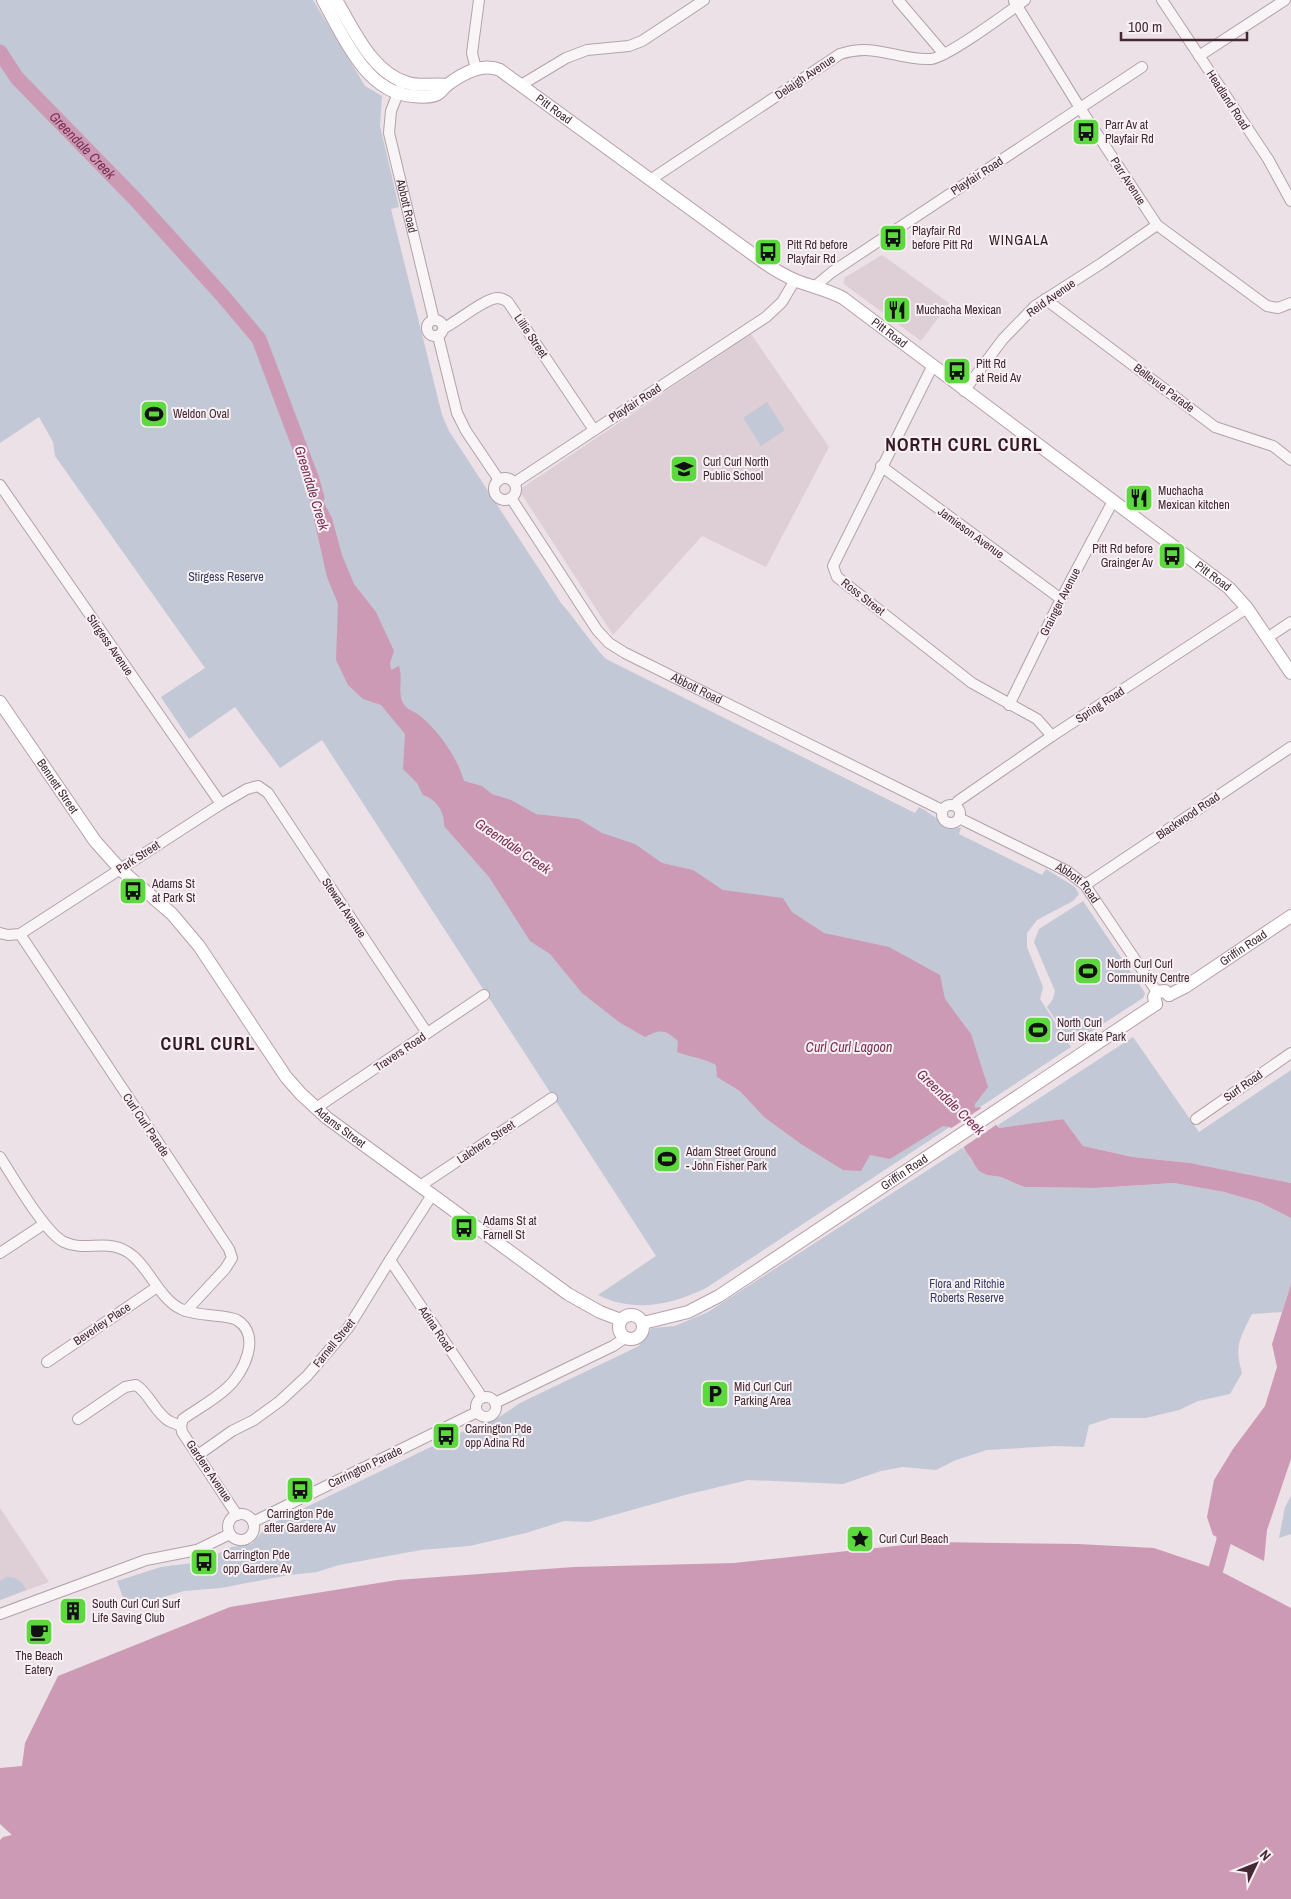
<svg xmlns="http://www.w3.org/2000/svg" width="1291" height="1899" font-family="'Archivo Narrow',sans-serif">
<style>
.built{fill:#ddcfd5}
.green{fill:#c2c8d5}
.water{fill:#cd9ab5}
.pier{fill:#ebe1e6}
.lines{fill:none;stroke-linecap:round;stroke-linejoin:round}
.river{stroke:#cd9ab5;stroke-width:15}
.minor-casing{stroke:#b2a2a9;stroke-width:12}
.major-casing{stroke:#b8a0aa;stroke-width:14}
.minor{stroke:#f9f5f6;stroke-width:10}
.major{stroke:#fff;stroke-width:12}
.labels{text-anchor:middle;stroke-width:4;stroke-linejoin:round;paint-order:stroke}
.street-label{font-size:12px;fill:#442834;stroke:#f8f1f4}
.poi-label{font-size:12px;fill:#442834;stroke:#f8f1f4;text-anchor:start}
.park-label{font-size:12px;fill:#343f61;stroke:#f8f1f4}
.water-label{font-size:14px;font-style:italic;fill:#7b2f55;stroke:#f8f1f4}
.neighbourhood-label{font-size:14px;letter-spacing:1px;fill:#351a25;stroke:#f8f1f4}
.district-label{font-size:18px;font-weight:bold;letter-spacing:1px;fill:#351a25;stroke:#f8f1f4}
</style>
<rect width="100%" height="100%" fill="#ebe1e6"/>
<g class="built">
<path d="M882,255L949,303L921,341L844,284V278Z"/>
<path d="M751,334L829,447L766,567L702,536L613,635L519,490Z"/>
<path d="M0,1508L49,1582L0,1600Z"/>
</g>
<g class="green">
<path d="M0,0H313L365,86L382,96L380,126L399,207L391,209L442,415L449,431L561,603C577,621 589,641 606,659L915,813L919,807C936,816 941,825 961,828L959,834L1042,875L1046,869L1075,887L1079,894L1073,901L1037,920L1027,933V947L1043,987L1040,999L1071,1047L706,1288C671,1305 634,1313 598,1295L656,1256L322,740L280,768L235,707L189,739L161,697L205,668L55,456L53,442L39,417L0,443Z"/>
<path d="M767,402L785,430L761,446L743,418Z"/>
<path d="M1083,901L1145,993L1143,998L1072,1044L1047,1007L1053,999L1055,991L1034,942L1039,929Z"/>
<path d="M1133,1037L1199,1132L1291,1070V1183L1190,1163L1133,1157L1083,1146L1063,1119L999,1128L998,1125Z"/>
<path d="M962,1148L967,1152L971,1160L987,1175L1001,1177L1024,1187L1096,1188L1174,1183L1224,1192L1259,1202L1291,1218V1284L1282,1312L1252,1314C1240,1338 1234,1346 1242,1373L1230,1394L1198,1401L1179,1410L1146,1418H1111L1089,1425L1084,1447L1054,1446L987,1450L956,1460L936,1470L903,1467L881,1471L843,1484L748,1480L685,1495L589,1522L564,1521L526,1533L469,1546L421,1550L339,1565L317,1572L289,1575L221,1588L184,1591L127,1608L117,1581L161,1567L200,1562L232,1547L252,1544L267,1526L466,1430L498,1418L520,1403L639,1346L652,1328L675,1326L708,1312Z"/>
<path d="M1291,1496V1534L1279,1538L1285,1507Z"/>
<path d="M7,1577C17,1577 22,1581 26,1590L0,1600V1581Z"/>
</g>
<g class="water">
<path d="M312,480L332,518L342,555L354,584L376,612L394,651L390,663L391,670L399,666C403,677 398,690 402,701C405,709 412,710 419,715C439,731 457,757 464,781L482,786L492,794L511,800L536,814L579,819L602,833L635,844L662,863L693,870L723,890L783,898L792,912L824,933L889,947L940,975L945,999L971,1034L988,1087L975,1104V1108L980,1107L999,1128L1063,1119L1083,1146L1133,1157L1190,1163L1291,1183V1218L1259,1202L1224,1192L1174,1183L1096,1188L1024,1187L1001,1177L987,1175L979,1171L950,1127L943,1126L890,1159L870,1155L861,1171L843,1170L801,1144L764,1117L740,1091L717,1077L716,1065C704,1058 690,1057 677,1052L678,1041C665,1029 660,1029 645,1037L619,1022L582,993L550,954L530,941L489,877L444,826C445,812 436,799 423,795L417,783L403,769L405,734L381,705L363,699L348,685L336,660L338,604L327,577L313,515Z"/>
<path d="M1291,1284V1459L1267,1530L1264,1561L1213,1535L1207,1517L1214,1480L1233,1449L1265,1406L1277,1367L1272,1344Z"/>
<path d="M933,1542L1078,1544L1154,1548L1216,1569L1291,1608V1899H0V1840L3,1837L12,1835L0,1824V1768L22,1766L25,1743L58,1676L230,1607L397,1580L574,1567L734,1563Z"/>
</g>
<path class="pier" d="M983,1107L996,1125L962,1148L950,1129Z"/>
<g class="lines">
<g class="river">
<path id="s1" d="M0,52L17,78L136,200L222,295L259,339L312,480L317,498"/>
<path d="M1216,1569L1224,1540V1520"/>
</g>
<defs>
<g id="minor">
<path d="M898,0L944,54"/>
<path d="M1162,0L1268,159L1291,201"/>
<path d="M1014,1L1080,108L1157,225L1267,306L1278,308L1291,303"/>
<path d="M1199,56L1285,0"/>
<path d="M476,69L472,53L479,0"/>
<path d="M521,85L566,58L587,50L629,46L642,41L704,0"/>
<path id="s2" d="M400,88L391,111L389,133L434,320"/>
<path d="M650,180L840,54C877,42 897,61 931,59C948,57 1008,12 1025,0"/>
<path d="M814,287L832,272L1142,67"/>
<path d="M1045,299L1215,427L1273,446L1291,460"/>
<circle cx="435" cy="328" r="8"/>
<path d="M444,328C458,321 484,299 497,298C502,298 504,299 508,302L594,430"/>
<path d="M438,336L457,413L466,431L499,480"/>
<path d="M932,367L833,566L837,577L972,683L1037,719L1052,736"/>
<path d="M964,391L1003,339L1035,306L1102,263L1157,225"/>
<path d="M881,466L1061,599"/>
<circle cx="505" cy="489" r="11"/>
<path d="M514,483L766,317L782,302L795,280"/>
<path d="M0,485L221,804"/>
<path id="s3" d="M511,498L597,630L609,643L625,653L942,810"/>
<path d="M1267,638L1291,622"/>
<path d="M1009,705L1061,599L1113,501"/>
<circle cx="951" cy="814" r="9"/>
<path d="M955,805L958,801L1052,736L1247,608"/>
<path id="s4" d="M959,818L1067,871L1085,885L1157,992"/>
<path d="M1085,885L1291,747"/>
<path d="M0,933L8,935L20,934L221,804L247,789L258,786L268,793L427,1033"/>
<path d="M20,934L229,1249L232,1258L225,1269L186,1311"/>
<path d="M316,1108L484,995"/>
<path d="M1196,1119L1291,1053"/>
<path d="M0,1157C13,1177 45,1233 64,1242C87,1253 110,1236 133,1256C149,1269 161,1300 181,1309C197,1317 226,1314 237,1320C262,1335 244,1373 227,1388C214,1400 197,1409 183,1419L181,1426L182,1432L237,1515"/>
<path d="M420,1186L552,1098"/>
<path d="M0,1253L44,1224"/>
<path d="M390,1260L478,1391L482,1398"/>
<path d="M47,1362L157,1287"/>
<circle cx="486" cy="1407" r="10"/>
<path d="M495,1403L613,1346L625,1338"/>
<path d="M78,1419L125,1387L136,1385C150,1394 155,1413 169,1421C173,1423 177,1424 181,1426"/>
<path d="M198,1455L232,1431L254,1420L280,1401L307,1376L348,1328L390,1260L432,1195"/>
<circle cx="241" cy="1527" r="13"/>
<path d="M253,1522L477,1412"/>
<path d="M0,1614L146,1560L197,1550L230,1534"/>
</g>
<g id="major">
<path id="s5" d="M323,0C343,36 366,93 413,96C421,97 433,98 439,93C442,91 444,87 447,85C462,74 482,62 500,70L762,261C773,269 785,276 797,281C813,287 828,290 843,298L1229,588L1247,608L1291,673"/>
<path d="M336,0C354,30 372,73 408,83C421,87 434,83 447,85"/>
<path id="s6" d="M0,702L95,841L120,869L172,914L199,946L286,1077L301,1094L327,1118L568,1294L600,1312L621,1320"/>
<path id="s7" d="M1169,995L1185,987L1291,916"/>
<path d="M1156,1004L1154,997L1157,992L1165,991L1169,995"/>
<circle cx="631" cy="1327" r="12"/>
<path id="s8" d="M643,1323L688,1312L719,1296L1156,1004"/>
</g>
</defs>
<use href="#minor" class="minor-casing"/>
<use href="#major" class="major-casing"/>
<use href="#minor" class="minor"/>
<use href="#major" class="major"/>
</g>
<defs>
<symbol id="bus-square" viewBox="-11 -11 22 22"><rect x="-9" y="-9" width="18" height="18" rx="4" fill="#5dd83f" stroke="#f8f1f4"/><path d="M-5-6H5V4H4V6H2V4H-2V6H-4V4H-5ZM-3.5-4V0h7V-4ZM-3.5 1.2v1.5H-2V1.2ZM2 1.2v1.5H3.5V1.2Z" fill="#111"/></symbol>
<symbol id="restaurant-square" viewBox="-11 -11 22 22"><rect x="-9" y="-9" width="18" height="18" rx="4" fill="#5dd83f" stroke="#f8f1f4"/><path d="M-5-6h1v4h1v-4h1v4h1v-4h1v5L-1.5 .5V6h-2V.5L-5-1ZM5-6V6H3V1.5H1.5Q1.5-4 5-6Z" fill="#111"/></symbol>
<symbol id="stadium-square" viewBox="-11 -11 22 22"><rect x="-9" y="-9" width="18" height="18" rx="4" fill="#5dd83f" stroke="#f8f1f4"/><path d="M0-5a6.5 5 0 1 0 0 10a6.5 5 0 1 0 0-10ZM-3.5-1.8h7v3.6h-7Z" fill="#111"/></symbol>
<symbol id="school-square" viewBox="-11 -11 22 22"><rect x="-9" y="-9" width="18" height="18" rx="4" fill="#5dd83f" stroke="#f8f1f4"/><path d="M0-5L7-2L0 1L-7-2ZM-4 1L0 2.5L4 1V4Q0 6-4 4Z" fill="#111"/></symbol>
<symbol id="parking-square" viewBox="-11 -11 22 22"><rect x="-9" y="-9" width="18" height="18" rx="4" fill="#5dd83f" stroke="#f8f1f4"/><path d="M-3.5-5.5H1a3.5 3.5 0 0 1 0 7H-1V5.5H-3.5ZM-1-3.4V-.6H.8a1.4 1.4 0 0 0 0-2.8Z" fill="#111"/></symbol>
<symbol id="sight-square" viewBox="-11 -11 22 22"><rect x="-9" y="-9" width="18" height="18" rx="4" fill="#5dd83f" stroke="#f8f1f4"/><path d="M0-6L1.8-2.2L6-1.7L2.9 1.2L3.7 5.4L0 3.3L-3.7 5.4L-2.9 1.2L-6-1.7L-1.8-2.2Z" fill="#111"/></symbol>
<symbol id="building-square" viewBox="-11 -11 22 22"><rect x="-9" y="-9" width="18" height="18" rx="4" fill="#5dd83f" stroke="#f8f1f4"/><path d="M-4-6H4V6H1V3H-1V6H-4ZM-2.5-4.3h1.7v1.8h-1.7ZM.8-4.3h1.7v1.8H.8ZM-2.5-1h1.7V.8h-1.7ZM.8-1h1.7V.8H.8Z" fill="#111"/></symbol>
<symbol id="cafe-square" viewBox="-11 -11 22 22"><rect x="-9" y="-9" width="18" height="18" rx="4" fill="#5dd83f" stroke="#f8f1f4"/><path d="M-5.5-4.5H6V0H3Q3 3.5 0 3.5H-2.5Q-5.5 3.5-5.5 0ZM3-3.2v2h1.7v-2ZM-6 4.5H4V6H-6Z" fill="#111"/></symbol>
</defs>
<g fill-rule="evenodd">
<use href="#bus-square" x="1070" y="116" width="32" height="32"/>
<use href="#bus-square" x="877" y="222" width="32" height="32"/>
<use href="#bus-square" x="752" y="236" width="32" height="32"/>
<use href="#restaurant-square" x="881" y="294" width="32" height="32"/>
<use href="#bus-square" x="941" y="355" width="32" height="32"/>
<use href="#stadium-square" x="138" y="398" width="32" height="32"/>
<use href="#school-square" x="668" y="453" width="32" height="32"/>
<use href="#restaurant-square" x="1123" y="482" width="32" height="32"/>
<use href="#bus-square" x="1156" y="540" width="32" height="32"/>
<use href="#bus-square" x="117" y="875" width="32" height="32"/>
<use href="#stadium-square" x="1072" y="955" width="32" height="32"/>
<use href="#stadium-square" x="1022" y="1014" width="32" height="32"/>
<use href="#stadium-square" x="651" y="1143" width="32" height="32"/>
<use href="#bus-square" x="448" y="1212" width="32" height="32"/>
<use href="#parking-square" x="699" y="1378" width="32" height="32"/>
<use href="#bus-square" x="430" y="1420" width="32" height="32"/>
<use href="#bus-square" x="284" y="1474" width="32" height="32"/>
<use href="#sight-square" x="844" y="1523" width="32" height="32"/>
<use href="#bus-square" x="188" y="1546" width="32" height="32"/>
<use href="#building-square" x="57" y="1595" width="32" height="32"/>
<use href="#cafe-square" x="23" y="1616" width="32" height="32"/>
</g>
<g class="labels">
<g class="street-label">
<text transform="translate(805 77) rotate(-34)" y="4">Delaigh Avenue</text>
<text transform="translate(1228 100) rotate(57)" y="4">Headland Road</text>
<text dy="4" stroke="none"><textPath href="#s5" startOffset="300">Pitt Road</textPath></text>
<text transform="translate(977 176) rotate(-33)" y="4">Playfair Road</text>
<text transform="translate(1128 181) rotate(57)" y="4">Parr Avenue</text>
<text dy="4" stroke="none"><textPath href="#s2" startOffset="122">Abbott Road</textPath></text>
<text transform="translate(1051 298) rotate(-35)" y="4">Reid Avenue</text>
<text dy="4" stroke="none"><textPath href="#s5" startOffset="705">Pitt Road</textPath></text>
<text transform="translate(531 336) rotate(56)" y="4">Lillie Street</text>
<text transform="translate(1164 388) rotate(37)" y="4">Bellevue Parade</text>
<text transform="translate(635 403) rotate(-33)" y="4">Playfair Road</text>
<text transform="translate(971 533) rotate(36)" y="4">Jamieson Avenue</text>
<text dy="4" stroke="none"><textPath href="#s5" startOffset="1110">Pitt Road</textPath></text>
<text transform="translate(863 597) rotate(38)" y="4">Ross Street</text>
<text transform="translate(1060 602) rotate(-63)" y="4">Grainger Avenue</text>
<text transform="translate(110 645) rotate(55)" y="4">Stirgess Avenue</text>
<text dy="4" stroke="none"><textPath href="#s3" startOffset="274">Abbott Road</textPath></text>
<text transform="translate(1100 705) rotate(-33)" y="4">Spring Road</text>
<text dy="4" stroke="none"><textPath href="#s6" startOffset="102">Bennett Street</textPath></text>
<text transform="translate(1188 816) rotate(-34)" y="4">Blackwood Road</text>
<text transform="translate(138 857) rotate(-33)" y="4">Park Street</text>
<text dy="4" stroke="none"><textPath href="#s4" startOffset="136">Abbott Road</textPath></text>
<text transform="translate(344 908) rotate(56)" y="4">Stewart Avenue</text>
<text dy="4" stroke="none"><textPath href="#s7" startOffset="88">Griffin Road</textPath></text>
<text transform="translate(400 1052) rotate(-34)" y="4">Travers Road</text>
<text transform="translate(1243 1086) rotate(-35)" y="4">Surf Road</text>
<text transform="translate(146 1125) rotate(56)" y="4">Curl Curl Parade</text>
<text dy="4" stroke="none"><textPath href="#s6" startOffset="548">Adams Street</textPath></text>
<text transform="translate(486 1142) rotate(-34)" y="4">Lalchere Street</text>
<text dy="4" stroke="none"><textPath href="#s8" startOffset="304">Griffin Road</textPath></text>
<text transform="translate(102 1324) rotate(-34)" y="4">Beverley Place</text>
<text transform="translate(436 1329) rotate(56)" y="4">Adina Road</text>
<text transform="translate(334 1343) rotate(-51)" y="4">Farnell Street</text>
<text transform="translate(365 1467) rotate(-26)" y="4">Carrington Parade</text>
<text transform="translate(209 1471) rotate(56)" y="4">Gardere Avenue</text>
</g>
<g class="poi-label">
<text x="1105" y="129">Parr Av at<tspan x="1105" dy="14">Playfair Rd</tspan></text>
<text x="912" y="235">Playfair Rd<tspan x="912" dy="14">before Pitt Rd</tspan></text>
<text x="787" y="249">Pitt Rd before<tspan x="787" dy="14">Playfair Rd</tspan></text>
<text x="916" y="314">Muchacha Mexican</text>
<text x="976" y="368">Pitt Rd<tspan x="976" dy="14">at Reid Av</tspan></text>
<text x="173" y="418">Weldon Oval</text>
<text x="703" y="466">Curl Curl North<tspan x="703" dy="14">Public School</tspan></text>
<text x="1158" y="495">Muchacha<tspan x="1158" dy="14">Mexican kitchen</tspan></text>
<text x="1153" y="553" text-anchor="end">Pitt Rd before<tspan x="1153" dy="14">Grainger Av</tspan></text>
<text x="152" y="888">Adams St<tspan x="152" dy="14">at Park St</tspan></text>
<text x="1107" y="968">North Curl Curl<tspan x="1107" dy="14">Community Centre</tspan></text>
<text x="1057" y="1027">North Curl<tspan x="1057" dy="14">Curl Skate Park</tspan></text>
<text x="686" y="1156">Adam Street Ground<tspan x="686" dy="14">- John Fisher Park</tspan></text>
<text x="483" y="1225">Adams St at<tspan x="483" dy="14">Farnell St</tspan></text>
<text x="734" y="1391">Mid Curl Curl<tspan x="734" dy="14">Parking Area</tspan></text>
<text x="465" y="1433">Carrington Pde<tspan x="465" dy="14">opp Adina Rd</tspan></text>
<text x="300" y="1518" text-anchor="middle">Carrington Pde<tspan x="300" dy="14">after Gardere Av</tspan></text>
<text x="879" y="1543">Curl Curl Beach</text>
<text x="223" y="1559">Carrington Pde<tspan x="223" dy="14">opp Gardere Av</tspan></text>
<text x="92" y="1608">South Curl Curl Surf<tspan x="92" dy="14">Life Saving Club</tspan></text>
<text x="39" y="1660" text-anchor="middle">The Beach<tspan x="39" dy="14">Eatery</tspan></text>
</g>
<g class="park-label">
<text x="226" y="581">Stirgess Reserve</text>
<text x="967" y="1288">Flora and Ritchie<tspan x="967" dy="14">Roberts Reserve</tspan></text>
</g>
<g class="water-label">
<text dy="5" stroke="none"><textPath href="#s1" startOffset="125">Greendale Creek</textPath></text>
<text transform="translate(312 488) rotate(73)" y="5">Greendale Creek</text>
<text transform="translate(513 846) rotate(34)" y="5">Greendale Creek</text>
<text x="849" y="1052">Curl Curl Lagoon</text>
<text transform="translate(951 1102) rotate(44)" y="5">Greendale Creek</text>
</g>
<g class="neighbourhood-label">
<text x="1019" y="245">WINGALA</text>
</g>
<g class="district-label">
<text x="964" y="451">NORTH CURL CURL</text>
<text x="208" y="1050">CURL CURL</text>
</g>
</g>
<g transform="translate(1256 1864) rotate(47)" stroke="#f8f1f4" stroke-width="4" paint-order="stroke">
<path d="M0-4L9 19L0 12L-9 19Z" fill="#442834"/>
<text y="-8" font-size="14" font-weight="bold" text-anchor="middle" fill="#442834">N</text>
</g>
<path d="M1121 32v8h126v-8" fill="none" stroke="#442834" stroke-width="2.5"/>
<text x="1128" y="32" font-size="15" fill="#442834" stroke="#f8f1f4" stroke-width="4" paint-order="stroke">100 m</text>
</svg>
